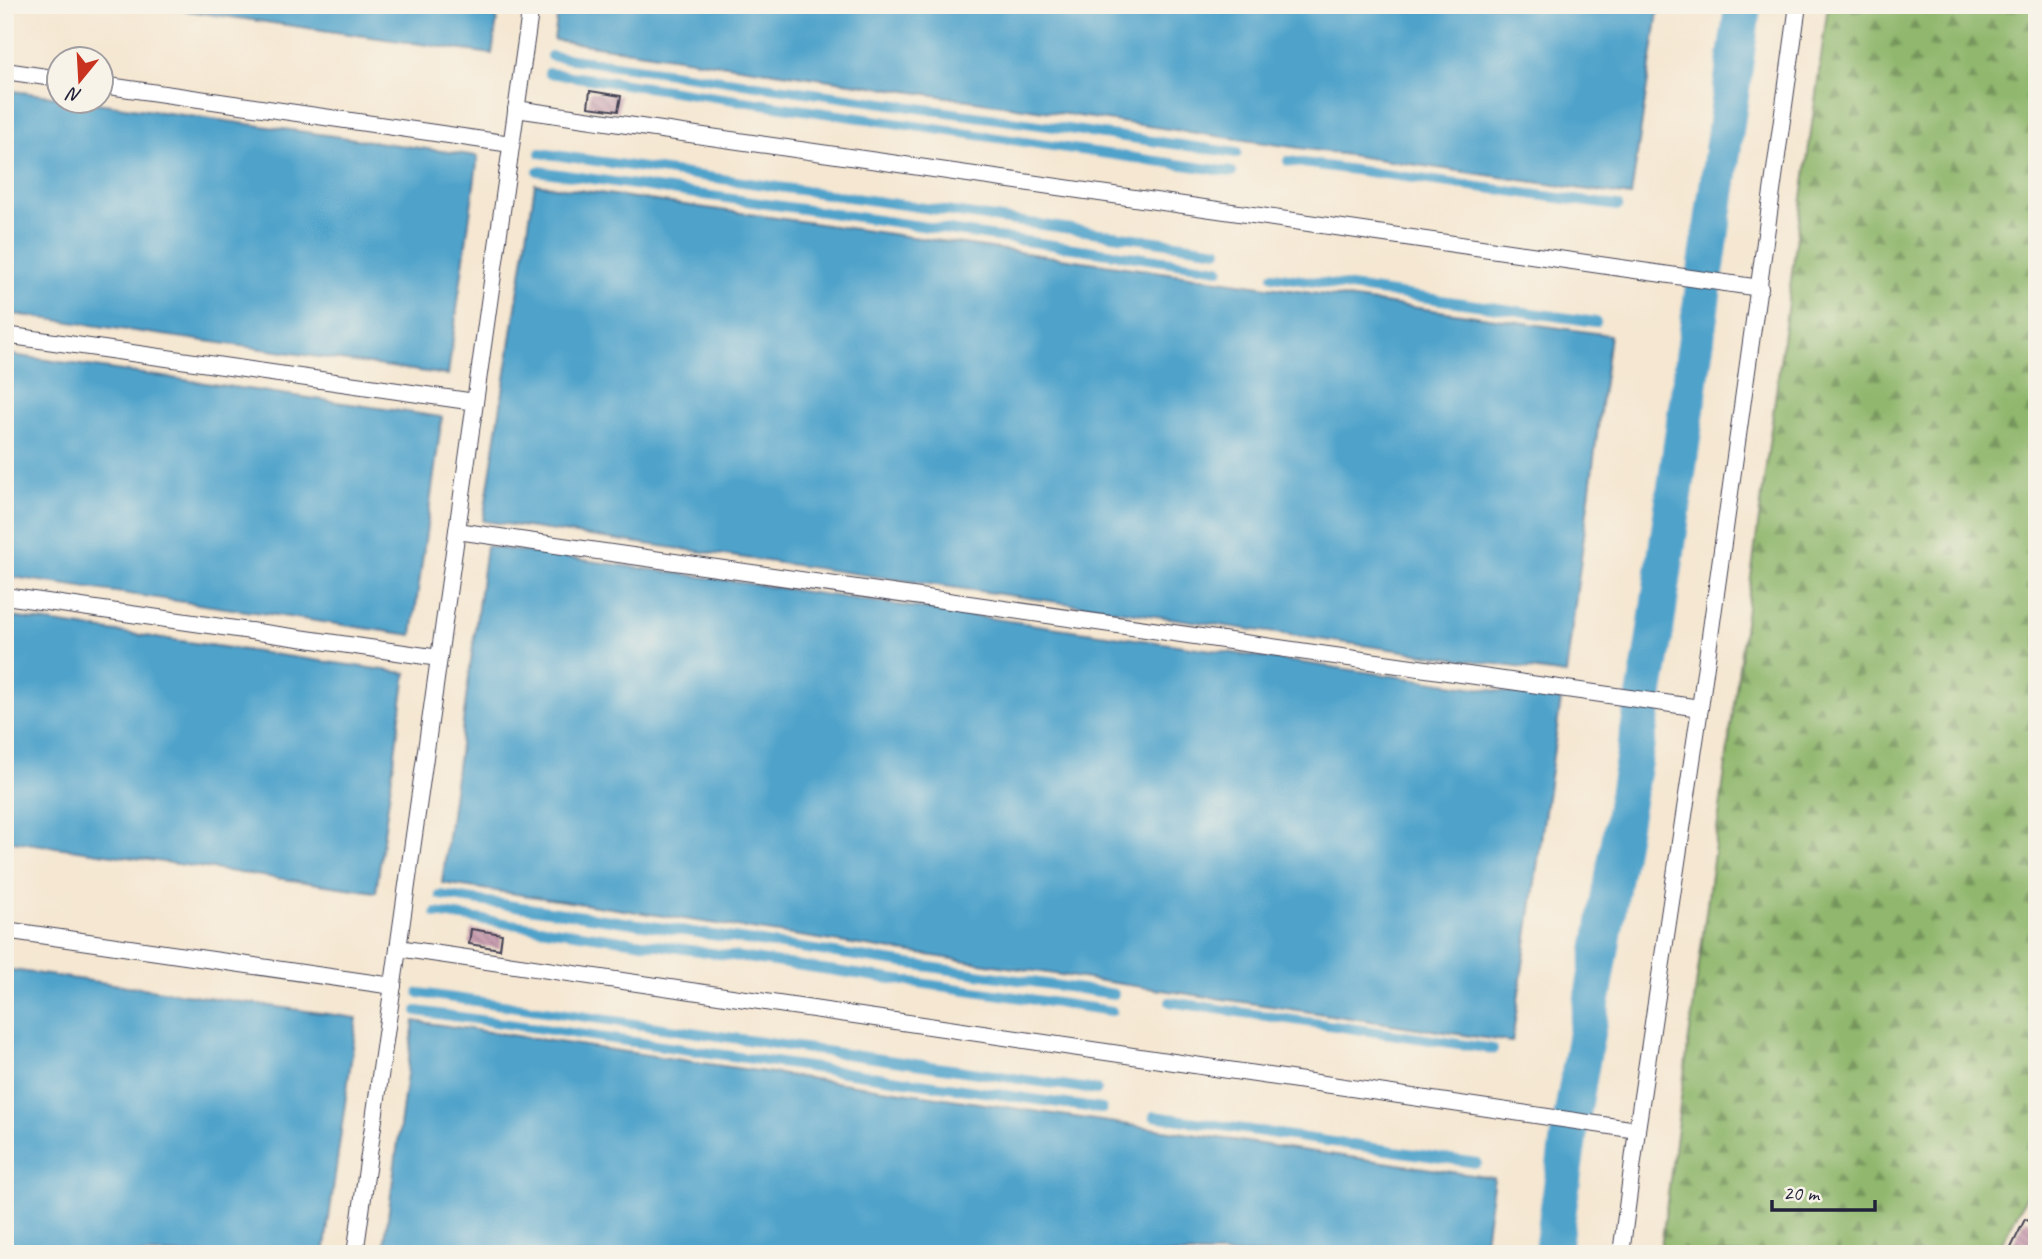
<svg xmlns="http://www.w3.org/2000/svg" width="2042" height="1259" font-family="Caveat,sans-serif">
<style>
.forest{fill:url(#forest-firs);stroke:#596c54;stroke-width:2}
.water{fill:#4fa3cb;stroke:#386283;stroke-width:2}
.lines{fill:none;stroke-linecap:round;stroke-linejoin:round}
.stream{stroke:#4fa3cb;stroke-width:10}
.canal{stroke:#4fa3cb;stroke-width:37}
.building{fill:url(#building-back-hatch)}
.service-casing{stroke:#424052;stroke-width:18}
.service{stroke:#fff;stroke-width:16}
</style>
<defs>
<pattern id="forest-firs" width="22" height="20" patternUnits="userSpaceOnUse" patternTransform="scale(1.75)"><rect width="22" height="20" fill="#90b76d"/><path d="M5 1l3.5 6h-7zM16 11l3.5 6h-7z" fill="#75945b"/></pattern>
<pattern id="building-back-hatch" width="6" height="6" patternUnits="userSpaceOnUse" patternTransform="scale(1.75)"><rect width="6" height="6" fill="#c597ab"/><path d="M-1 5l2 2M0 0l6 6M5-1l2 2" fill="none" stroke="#a07b8c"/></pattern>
</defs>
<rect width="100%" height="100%" fill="#f7f3e8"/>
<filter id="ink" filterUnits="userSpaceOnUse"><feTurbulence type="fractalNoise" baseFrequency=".0143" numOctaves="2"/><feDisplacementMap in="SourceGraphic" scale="14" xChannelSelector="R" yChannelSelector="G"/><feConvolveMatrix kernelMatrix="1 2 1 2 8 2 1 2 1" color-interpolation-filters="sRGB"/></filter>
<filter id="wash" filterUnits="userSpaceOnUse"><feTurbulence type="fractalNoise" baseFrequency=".00686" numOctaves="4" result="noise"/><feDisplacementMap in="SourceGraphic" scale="28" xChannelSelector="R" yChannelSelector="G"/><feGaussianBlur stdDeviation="1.57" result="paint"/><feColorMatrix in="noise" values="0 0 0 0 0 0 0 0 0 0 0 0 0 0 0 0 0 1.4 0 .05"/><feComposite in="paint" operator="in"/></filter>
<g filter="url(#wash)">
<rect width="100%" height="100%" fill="#f5e7d1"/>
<path class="forest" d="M1828,5H2037V1176L1996,1254H1660Z"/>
<g class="water">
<path d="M145,5H499L492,54Z"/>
<path d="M559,5H1659L1631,196L554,40Z"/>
<path d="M5,90L59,97L60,102H89L478,156L448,375L5,313Z"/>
<path d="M535,184L1610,335L1566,674L483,521Z"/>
<path d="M5,354L442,417L412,635L5,576Z"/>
<path d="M486,546L1561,700L1512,1042L442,883Z"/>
<path d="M5,616L406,673L376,892L5,840Z"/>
<path d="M5,969L357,1018L324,1254H5Z"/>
<path d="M414,1021L1494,1178L1483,1254H383Z"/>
</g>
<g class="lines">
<g class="stream">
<path d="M551,56L1237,153"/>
<path d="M549,73L1232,172"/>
<path d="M540,153L1218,250"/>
<path d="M1288,161L1618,206"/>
<path d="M538,171L1219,269"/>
<path d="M1273,276L1596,322"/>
<path d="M440,895L1114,994"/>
<path d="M436,913L1112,1011"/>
<path d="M419,993L1097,1090"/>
<path d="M1170,1002L1493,1049"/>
<path d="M417,1011L1102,1109"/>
<path d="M1154,1116L1477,1163"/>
</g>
<path class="canal" d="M1552,1254L1569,1134L1653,648L1743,5"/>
</g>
<g id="blocks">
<g class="building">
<path d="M590,91L621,96L618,111L588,107Z"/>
<path d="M471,929L502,934L500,949L469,944Z"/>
<path d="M2025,1219L2037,1225V1254H2008Z"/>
</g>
</g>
</g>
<g filter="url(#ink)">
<use href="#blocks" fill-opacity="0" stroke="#424052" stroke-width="2"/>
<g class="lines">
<defs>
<g id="service">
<path d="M5,71L60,79"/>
<path d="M102,85L511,144"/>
<path d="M516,109L1760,288"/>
<path d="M5,335L475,402"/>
<path d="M457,531L1700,708"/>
<path d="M5,596L439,658"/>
<path d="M5,930L393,986"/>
<path d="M398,948L1637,1130"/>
<path d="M355,1254L531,5"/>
<path d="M1621,1254L1637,1130L1700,708L1798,5"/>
</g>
</defs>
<use href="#service" class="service-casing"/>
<use href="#service" class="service"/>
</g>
</g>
<rect width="2042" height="1259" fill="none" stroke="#f7f3e8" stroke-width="28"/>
<g transform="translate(80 80) rotate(198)"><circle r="33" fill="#f7f3e8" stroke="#a29fa3" stroke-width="2"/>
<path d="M0-5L12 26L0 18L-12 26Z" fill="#c8321e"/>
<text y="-10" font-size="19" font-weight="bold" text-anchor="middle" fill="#22223b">N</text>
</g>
<path d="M1772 1200v10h103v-10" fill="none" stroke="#22223b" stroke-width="3.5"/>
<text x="1783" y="1200" font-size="21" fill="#22223b" stroke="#f7f3e8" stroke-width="5" paint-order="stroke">20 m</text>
</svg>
